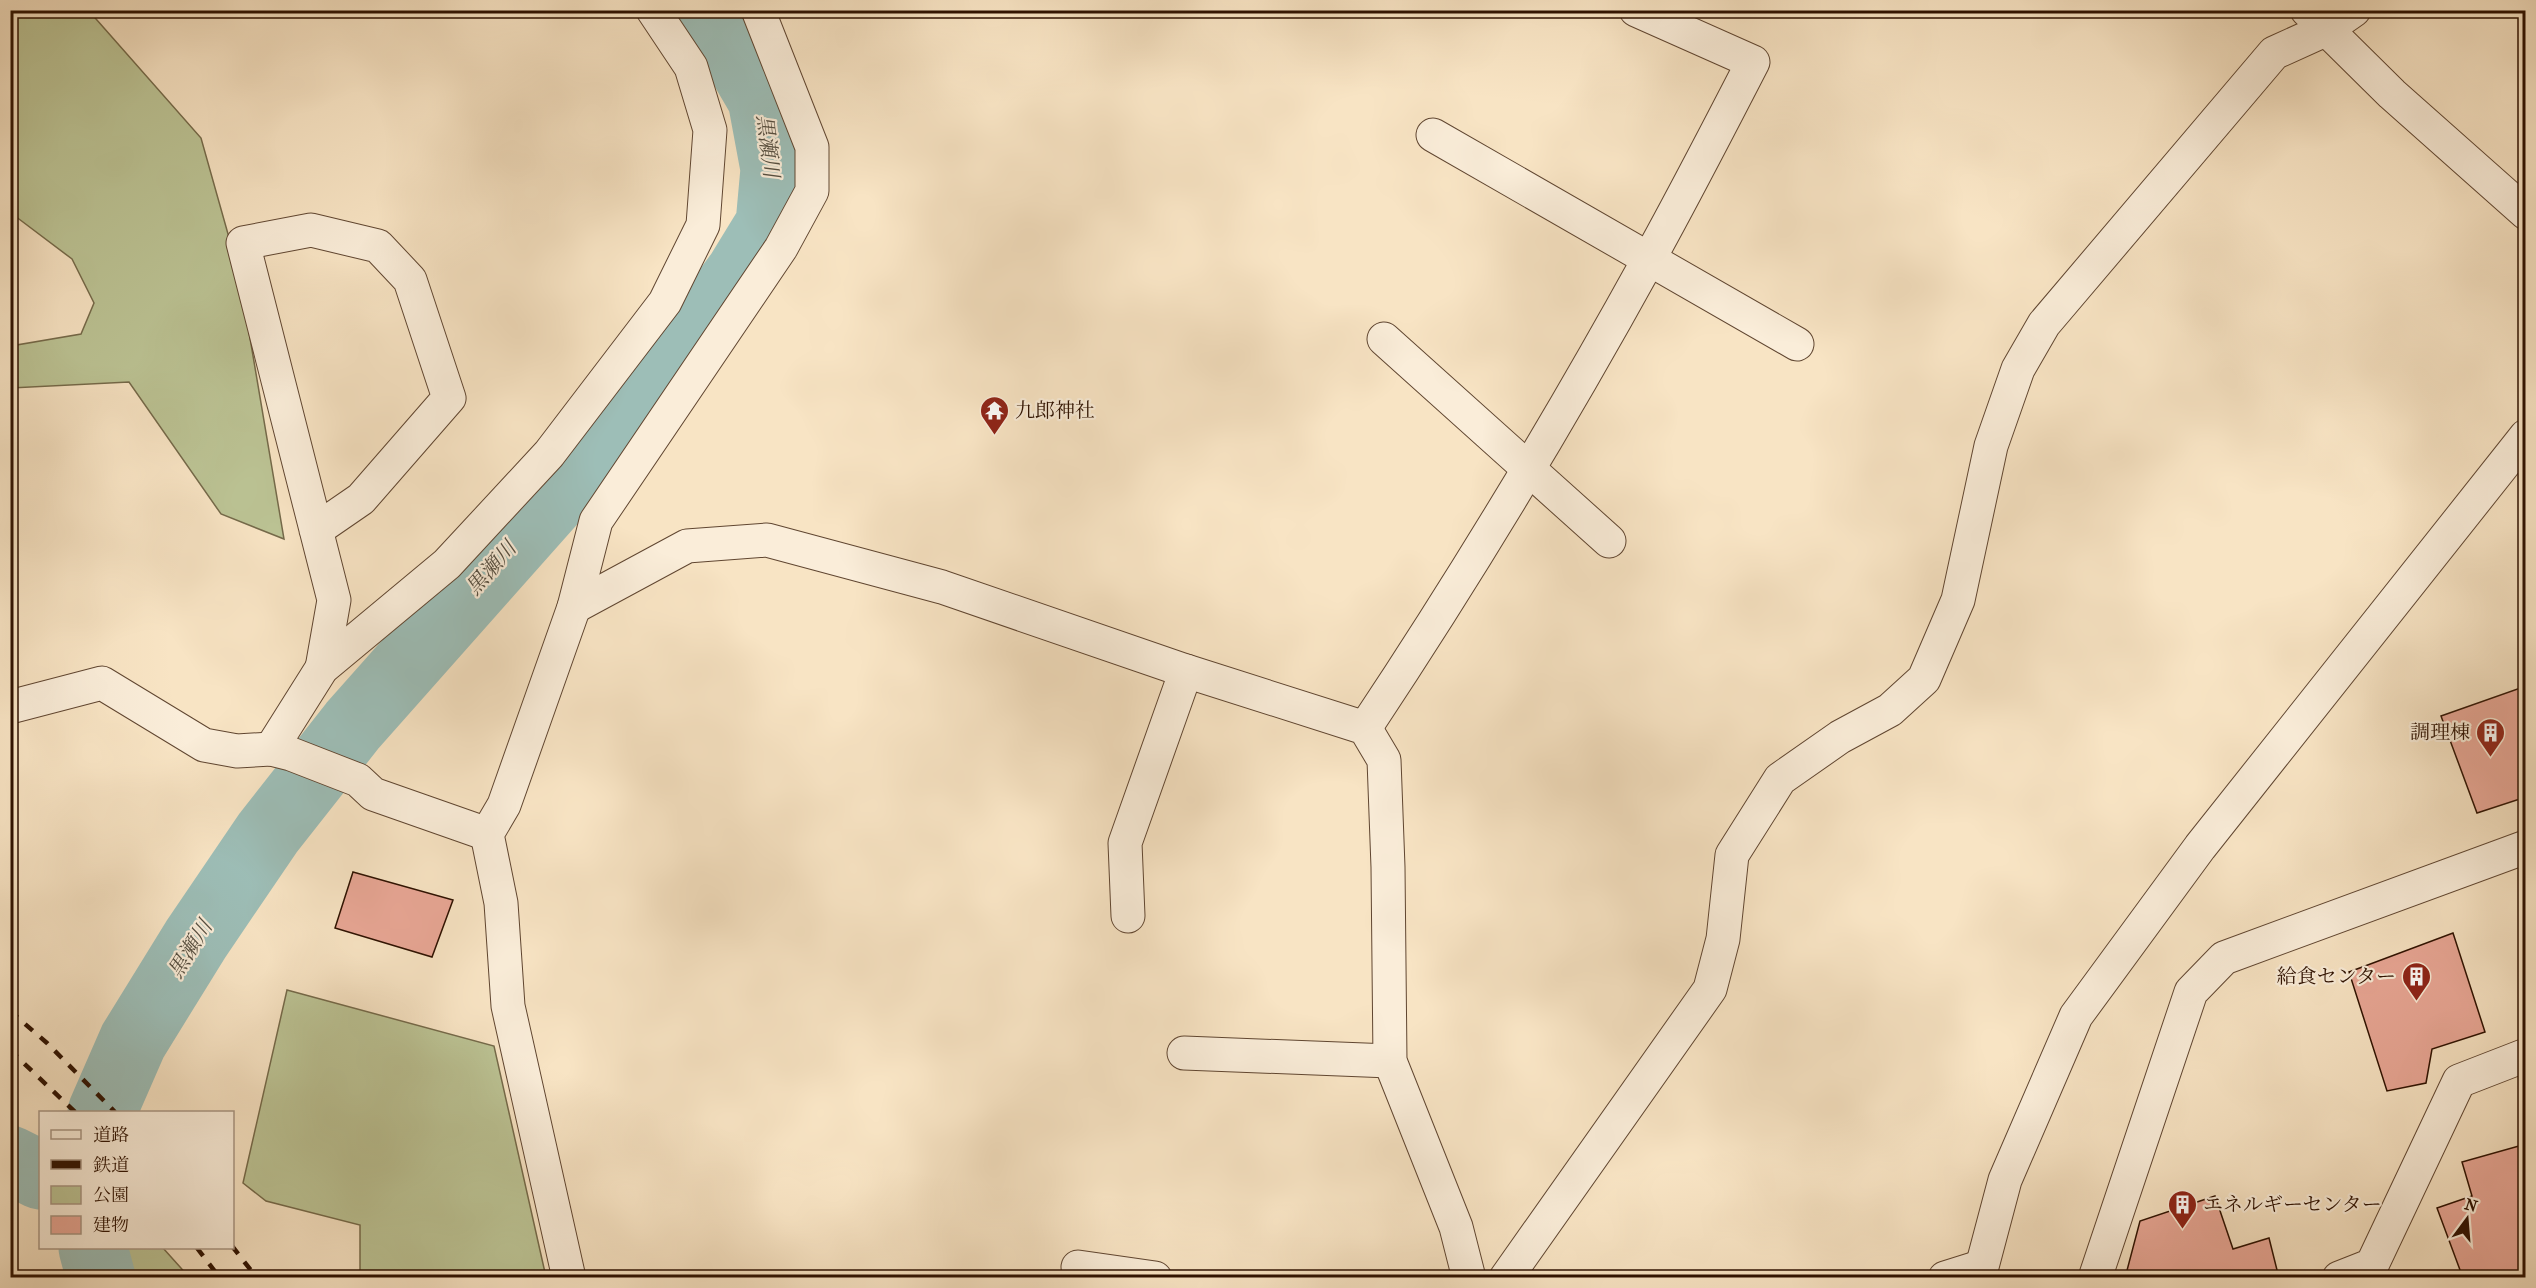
<svg xmlns="http://www.w3.org/2000/svg" width="2536" height="1288" font-family="'IM FELL French Canon','Noto Serif JP',serif">
<style>
.green{fill:#bcc495;stroke:#756a4a;stroke-width:1.5}
.lines{fill:none;stroke-linecap:round;stroke-linejoin:round}
.river{stroke:#9dbeb7;stroke-width:69}
.building{fill:#e9a796;stroke:#2e1100;stroke-width:1.5}
.minor-casing{stroke:#604631;stroke-width:35}
.minor{stroke:#faedd9;stroke-width:33}
.rail{stroke:#2e1100;stroke-width:4.5;stroke-dasharray:10 10;stroke-linecap:butt}
.labels{text-anchor:middle;stroke-width:4.5;stroke-linejoin:round;paint-order:stroke}
.poi-label{font-size:20px;fill:#2e1100;stroke:#faedd9;text-anchor:start}
.water-label{font-size:21px;font-style:italic;fill:#554e40;stroke:#faedd9}
</style>
<rect width="100%" height="100%" fill="#f8e4c4"/>
<filter id="stains"><feTurbulence type="fractalNoise" baseFrequency=".00333" numOctaves="4"/><feColorMatrix values="0 0 0 0 .2 0 0 0 0 .09 0 0 0 0 .02 0 0 0 .5 -.17"/></filter>
<radialGradient id="worn" r=".72"><stop offset=".6" stop-color="#630" stop-opacity="0"/><stop offset="1" stop-color="#630" stop-opacity=".3"/></radialGradient>
<g class="green">
<path d="M20,11H89L201,138L239,273L284,539L221,514L129,382L11,388V346L81,334L94,303L72,259L11,213V18Z"/>
<path d="M287,990L494,1046L546,1277H360V1225L266,1201L243,1183Z"/>
<path d="M73,1248H163L189,1277H69Z"/>
</g>
<g class="lines">
<g class="river">
<path d="M102,1112L133,1041L196,939L268,833L353,725L574,476L688,343L740,273L770,224L775,169L762,99L710,10"/>
<path d="M10,1160L40,1175"/>
<path d="M93,1248L101,1278"/>
</g>
</g>
<g class="building">
<path d="M2526,686V797L2477,813L2441,716Z"/>
<path d="M353,872L453,900L432,957L335,928Z"/>
<path d="M2453,933L2485,1032L2432,1049L2426,1083L2387,1091L2349,972Z"/>
<path d="M2526,1144V1278H2463L2437,1208L2472,1196L2462,1162Z"/>
<path d="M2215,1196L2233,1249L2269,1238L2279,1278H2125L2140,1221Z"/>
</g>
<g class="lines">
<defs>
<g id="minor">
<path d="M2307,10L2392,94L2526,213"/>
<path d="M1433,135L1797,344"/>
<path d="M1384,339L1609,541"/>
<path d="M316,530L361,499L449,398L410,280L378,246L311,230L243,243L334,600L322,668"/>
<path d="M574,607L687,546L767,540L942,587L1186,671L1365,728L1384,760L1388,867L1390,1061L1456,1227L1469,1278"/>
<path d="M10,707L102,683L204,745L237,751L271,749L291,754L358,780L373,794L487,834"/>
<path d="M1365,728C1466,576 1561,419 1649,259C1685,194 1719,128 1753,62L1636,10"/>
<path d="M271,749L322,668L447,564L549,454L665,302L703,225L710,130L691,67L653,10"/>
<path d="M1128,916L1125,843L1186,671"/>
<path d="M1184,1053L1390,1061"/>
<path d="M1078,1267L1155,1278"/>
<path d="M569,1278L508,1006L501,903L487,834L504,805L574,607L596,521L781,248L812,191V147L758,10"/>
<path d="M1506,1278L1710,989L1723,939L1732,855L1780,779L1840,737L1890,710L1924,679L1958,600L1991,446L2018,369L2044,324L2274,53L2327,29L2354,10"/>
<path d="M1945,1278L1980,1267"/>
<path d="M1979,1278L2005,1180L2076,1016L2200,847L2526,436"/>
<path d="M2095,1278L2191,992L2224,958L2523,848"/>
<path d="M2339,1278L2372,1265L2459,1081L2526,1055"/>
</g>
</defs>
<use href="#minor" class="minor-casing"/>
<use href="#minor" class="minor"/>
<g class="rail">
<path d="M10,1011L47,1043L115,1112"/>
<path d="M10,1050L75,1112"/>
<path d="M232,1246L257,1278"/>
<path d="M197,1248L220,1278"/>
</g>
</g>
<defs>
<symbol id="temple-pin" viewBox="-11 -11 22 30"><path d="M0 17L-7.5 6A9.5 9.5 0 1 1 7.5 6Z" fill="#8f2418" stroke="#faedd9"/><path d="M0-6L5-2H3V0L6.5 2.5H4V6H1.5V3h-3V6H-4V2.5H-6.5L-3 0V-2H-5Z" fill="#fff"/></symbol>
<symbol id="building-pin" viewBox="-11 -11 22 30"><path d="M0 17L-7.5 6A9.5 9.5 0 1 1 7.5 6Z" fill="#8f2418" stroke="#faedd9"/><path d="M-4-6H4V6H1V3H-1V6H-4ZM-2.5-4.3h1.7v1.8h-1.7ZM.8-4.3h1.7v1.8H.8ZM-2.5-1h1.7V.8h-1.7ZM.8-1h1.7V.8H.8Z" fill="#fff"/></symbol>
</defs>
<g fill-rule="evenodd">
<use href="#temple-pin" x="978" y="394" width="33" height="45"/>
<use href="#building-pin" x="2474" y="716" width="33" height="45"/>
<use href="#building-pin" x="2400" y="960" width="33" height="45"/>
<use href="#building-pin" x="2166" y="1188" width="33" height="45"/>
</g>
<g class="labels">
<g class="poi-label">
<text x="1015" y="417">九郎神社</text>
<text x="2470" y="739" text-anchor="end">調理棟</text>
<text x="2396" y="983" text-anchor="end">給食センター</text>
<text x="2203" y="1211">エネルギーセンター</text>
</g>
<g class="water-label">
<text transform="translate(768 146) rotate(83)" y="7">黒瀬川</text>
<text transform="translate(491 568) rotate(-49)" y="7">黒瀬川</text>
<text transform="translate(190 949) rotate(-58)" y="7">黒瀬川</text>
</g>
</g>
<rect width="2536" height="1288" fill="none" stroke="#f8e4c4" stroke-width="36"/>
<rect x="12" y="12" width="2512" height="1264" fill="none" stroke="#2e1100" stroke-width="3"/>
<rect x="18" y="18" width="2500" height="1252" fill="none" stroke="#2e1100" stroke-width="1.5"/>
<rect x="39" y="1111" width="195" height="138" fill="#faedd9" stroke="#a89582" stroke-width="1.5"/>
<rect x="51" y="1130" width="30" height="9" fill="#faedd9" stroke="#a89582" stroke-width="1.5"/>
<text x="93" y="1141" font-size="18" fill="#2e1100">道路</text>
<rect x="51" y="1160" width="30" height="9" fill="#2e1100" stroke="#a89582" stroke-width="1.5"/>
<text x="93" y="1171" font-size="18" fill="#2e1100">鉄道</text>
<rect x="51" y="1186" width="30" height="18" fill="#bcc495" stroke="#a89582" stroke-width="1.5"/>
<text x="93" y="1201" font-size="18" fill="#2e1100">公園</text>
<rect x="51" y="1216" width="30" height="18" fill="#e9a796" stroke="#a89582" stroke-width="1.5"/>
<text x="93" y="1231" font-size="18" fill="#2e1100">建物</text>
<g transform="translate(2467 1219) rotate(16)" stroke="#faedd9" stroke-width="4.5" paint-order="stroke">
<path d="M0-4.5L10 22L0 15L-10 22Z" fill="#2e1100"/>
<text y="-9" font-size="16" font-weight="bold" text-anchor="middle" fill="#2e1100">N</text>
</g>
<rect width="100%" height="100%" filter="url(#stains)"/>
<rect width="100%" height="100%" fill="url(#worn)"/>
</svg>
